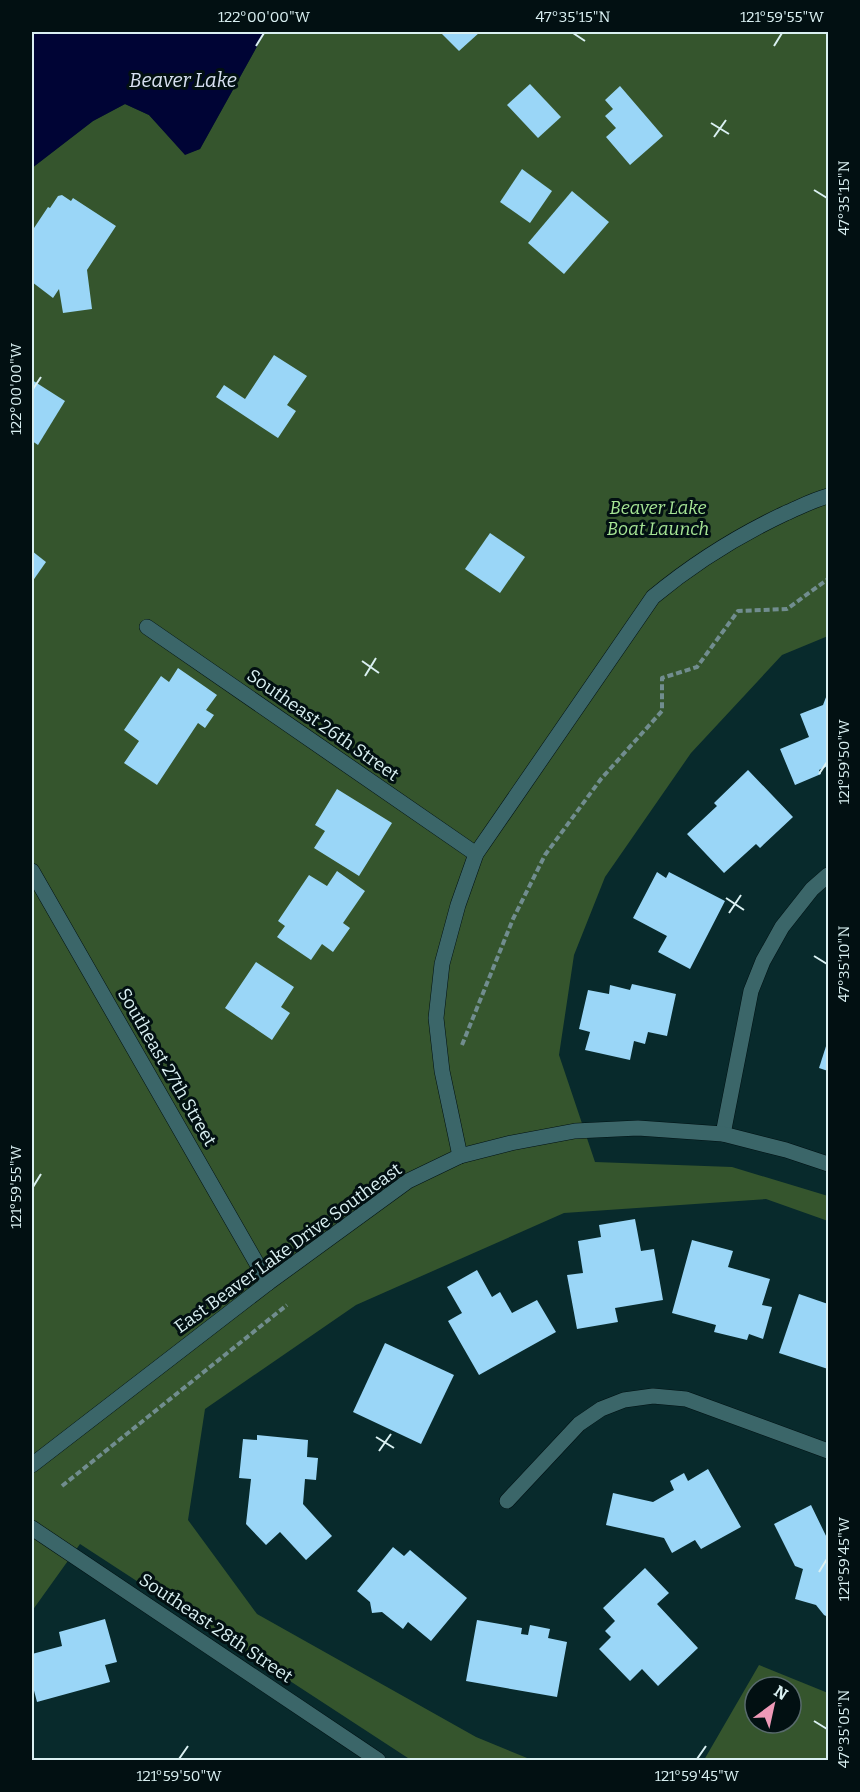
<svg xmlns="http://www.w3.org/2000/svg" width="860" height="1792" font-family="Bitter,serif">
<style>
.green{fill:#35552d;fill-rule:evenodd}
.water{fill:#000435}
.building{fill:#9ad6f7}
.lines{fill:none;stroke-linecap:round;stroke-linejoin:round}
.minor-casing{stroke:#001113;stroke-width:16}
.tertiary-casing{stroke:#001113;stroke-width:16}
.path{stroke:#718d8f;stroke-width:4;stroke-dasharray:6 3;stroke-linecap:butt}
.minor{stroke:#3b6669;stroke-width:15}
.tertiary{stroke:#3b6669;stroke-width:15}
.ticks{fill:none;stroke:#daf0f2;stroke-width:2}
.labels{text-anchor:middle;stroke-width:6;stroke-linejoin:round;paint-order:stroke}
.park-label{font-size:18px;font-style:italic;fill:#a6e595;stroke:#021012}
.street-label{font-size:18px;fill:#daf0f2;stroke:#021012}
.water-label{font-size:20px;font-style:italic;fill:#d7e0f1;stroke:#021012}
.neatline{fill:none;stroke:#daf0f2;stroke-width:2}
.ticks-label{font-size:15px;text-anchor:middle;fill:#daf0f2}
</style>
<rect width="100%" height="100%" fill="#082a2c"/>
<g class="green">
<path d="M265,32H828V636L782,655L691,753L605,877L574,955L559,1055L595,1162L732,1167L828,1196V1221L766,1199L564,1213L356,1305L205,1409L188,1520L257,1614L476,1737L532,1760H411L80,1544L32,1611V168L93,121L125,104L149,115L185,154L200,149Z"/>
<path d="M759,1665L828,1693V1760H704ZM755,1687H791V1723H755Z"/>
</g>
<path class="water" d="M32,32H265L200,149L185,155L149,115L125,104L93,121L32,168Z"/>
<g class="building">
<path d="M440,32H480L459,51Z"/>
<path d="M530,84L561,117L538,138L507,105Z"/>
<path d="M620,86L663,136L630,165L606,137L616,128L605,116L613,109L605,100Z"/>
<path d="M522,169L552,191L530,223L500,202Z"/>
<path d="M572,191L609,222L564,274L528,243Z"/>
<path d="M62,195L71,201L73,198L116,226L87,270L92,309L63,313L59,289L53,298L32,282V227L34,228L48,207L50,208L58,196Z"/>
<path d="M274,355L307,376L287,405L296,411L278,438L216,397L224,385L245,399Z"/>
<path d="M32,380L65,401L38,445L32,441Z"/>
<path d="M490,533L525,557L500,593L465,569Z"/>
<path d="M32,551L46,562L32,582Z"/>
<path d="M178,668L217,695L206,710L214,715L205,728L198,723L157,785L124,763L139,741L124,730L161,676L169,682Z"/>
<path d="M828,692V766L819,770L821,774L795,785L780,749L809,737L800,714L823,705Z"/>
<path d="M748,770L793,817L760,848L756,844L724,873L687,834L717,806L714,803Z"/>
<path d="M337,789L392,823L359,876L314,848L325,831L315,825Z"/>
<path d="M337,871L365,891L343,923L350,928L333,952L322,944L311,960L277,937L285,926L278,921L309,875L327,886Z"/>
<path d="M657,872L666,878L669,872L725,901L690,969L658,952L667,936L633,918Z"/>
<path d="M256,962L294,987L281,1007L290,1013L272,1040L225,1008Z"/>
<path d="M632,984L676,994L667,1036L648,1032L645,1044L634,1041L630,1060L585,1050L590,1032L579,1029L588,990L609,994L610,985L630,990Z"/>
<path d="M828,1040V1071L819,1068Z"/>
<path d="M635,1219L641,1251L654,1249L663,1300L615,1308L618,1322L577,1329L567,1275L583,1273L578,1241L601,1237L599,1225Z"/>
<path d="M692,1240L733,1251L728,1267L770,1279L762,1305L772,1307L763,1339L749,1334L747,1340L714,1332L716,1325L672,1313Z"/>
<path d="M477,1270L492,1297L500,1292L512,1313L537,1300L556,1332L479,1375L448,1321L462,1313L447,1287Z"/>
<path d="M799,1294L828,1304V1369L779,1353Z"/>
<path d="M385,1343L454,1375L421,1444L353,1412Z"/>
<path d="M257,1435L308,1440L307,1457L318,1458L316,1480L305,1479L303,1504L332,1536L306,1560L280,1532L266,1545L246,1524L251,1479L239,1478L243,1439L257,1440Z"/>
<path d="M708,1469L741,1527L701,1549L695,1540L672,1553L664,1538L606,1525L613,1493L653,1502L674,1490L670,1481L684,1473L688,1481Z"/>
<path d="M811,1505L828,1540V1617L824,1615L816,1605L795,1599L803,1569L795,1566L774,1524Z"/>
<path d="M393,1547L404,1556L410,1550L467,1598L431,1641L408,1622L403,1629L382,1612L372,1613L370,1602L357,1591Z"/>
<path d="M645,1568L669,1593L657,1604L698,1648L658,1686L642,1669L630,1681L599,1649L611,1637L605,1631L615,1621L603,1608Z"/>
<path d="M105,1619L117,1662L105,1665L110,1682L37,1702L32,1683V1654L62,1646L59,1632Z"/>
<path d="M477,1620L522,1628L521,1634L528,1635L530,1625L550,1629L548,1638L567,1642L557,1697L466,1681Z"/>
</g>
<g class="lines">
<defs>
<g id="minor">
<path d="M147,627L476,854"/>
<path d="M32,871L268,1283"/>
<path d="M723,1134L751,991L763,961L782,927L812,889L828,875"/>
<path d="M460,1156L442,1071L436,1018L442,964L458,905L476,854L653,597C694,563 737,536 786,513C800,507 813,500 828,496"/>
<path d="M507,1501L579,1424L601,1409L624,1400L653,1396L686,1399L828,1451"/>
<path d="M32,1528L378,1760"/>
</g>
<path id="tertiary" d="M32,1465L268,1283L408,1181L460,1156L511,1143L575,1131L638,1128L723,1134L786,1150L828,1164"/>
</defs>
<use href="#minor" class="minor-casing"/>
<use href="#tertiary" class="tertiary-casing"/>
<g class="path">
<path d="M462,1045L513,919L545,855L601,779L662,711V678L697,667L738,611L787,609L828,579"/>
<path d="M62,1486L287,1305"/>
</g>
<use href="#minor" class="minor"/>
<use href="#tertiary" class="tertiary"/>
</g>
<path class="ticks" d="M573,33L585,41M256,46L264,33M774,46L782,33M711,123L729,134M714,137L726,120M814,190L827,198M33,389L41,377M362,661L379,673M365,676L376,658M819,774L827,762M726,898L744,910M729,913L741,895M814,956L827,964M33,1187L41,1174M376,1437L394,1448M379,1451L391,1434M819,1572L827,1559M814,1721L827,1729M179,1759L188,1746M697,1759L706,1746"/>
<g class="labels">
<g class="park-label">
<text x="658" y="514">Beaver Lake<tspan x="658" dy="21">Boat Launch</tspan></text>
</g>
<g class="street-label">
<text transform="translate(323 725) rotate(35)" y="6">Southeast 26th Street</text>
<text transform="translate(167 1067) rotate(60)" y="6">Southeast 27th Street</text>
<text transform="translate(288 1248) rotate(-36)" y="6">East Beaver Lake Drive Southeast</text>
<text transform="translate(216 1628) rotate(34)" y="6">Southeast 28th Street</text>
</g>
<g class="water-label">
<text x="183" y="87">Beaver Lake</text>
</g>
</g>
<rect width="860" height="1792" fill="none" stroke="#021012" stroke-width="66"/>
<g transform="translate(773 1705) rotate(33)"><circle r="28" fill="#021012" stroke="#586a6c" stroke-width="1.5"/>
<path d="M0-4.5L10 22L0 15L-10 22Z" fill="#ef9ab8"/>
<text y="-9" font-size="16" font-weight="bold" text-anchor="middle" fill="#daf0f2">N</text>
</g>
<rect x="33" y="33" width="794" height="1726" class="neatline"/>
<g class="ticks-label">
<text x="264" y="22">122°00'00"W</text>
<text x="573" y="22">47°35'15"N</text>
<text x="782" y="22">121°59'55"W</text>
<text transform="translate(844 198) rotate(-90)" y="5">47°35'15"N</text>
<text transform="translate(16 389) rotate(-90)" y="5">122°00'00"W</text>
<text transform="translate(844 762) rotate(-90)" y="5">121°59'50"W</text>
<text transform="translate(844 964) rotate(-90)" y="5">47°35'10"N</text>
<text transform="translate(16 1187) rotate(-90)" y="5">121°59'55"W</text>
<text transform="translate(844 1559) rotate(-90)" y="5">121°59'45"W</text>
<text transform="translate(844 1729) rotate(-90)" y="5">47°35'05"N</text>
<text x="179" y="1781">121°59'50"W</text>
<text x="697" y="1781">121°59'45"W</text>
</g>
</svg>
